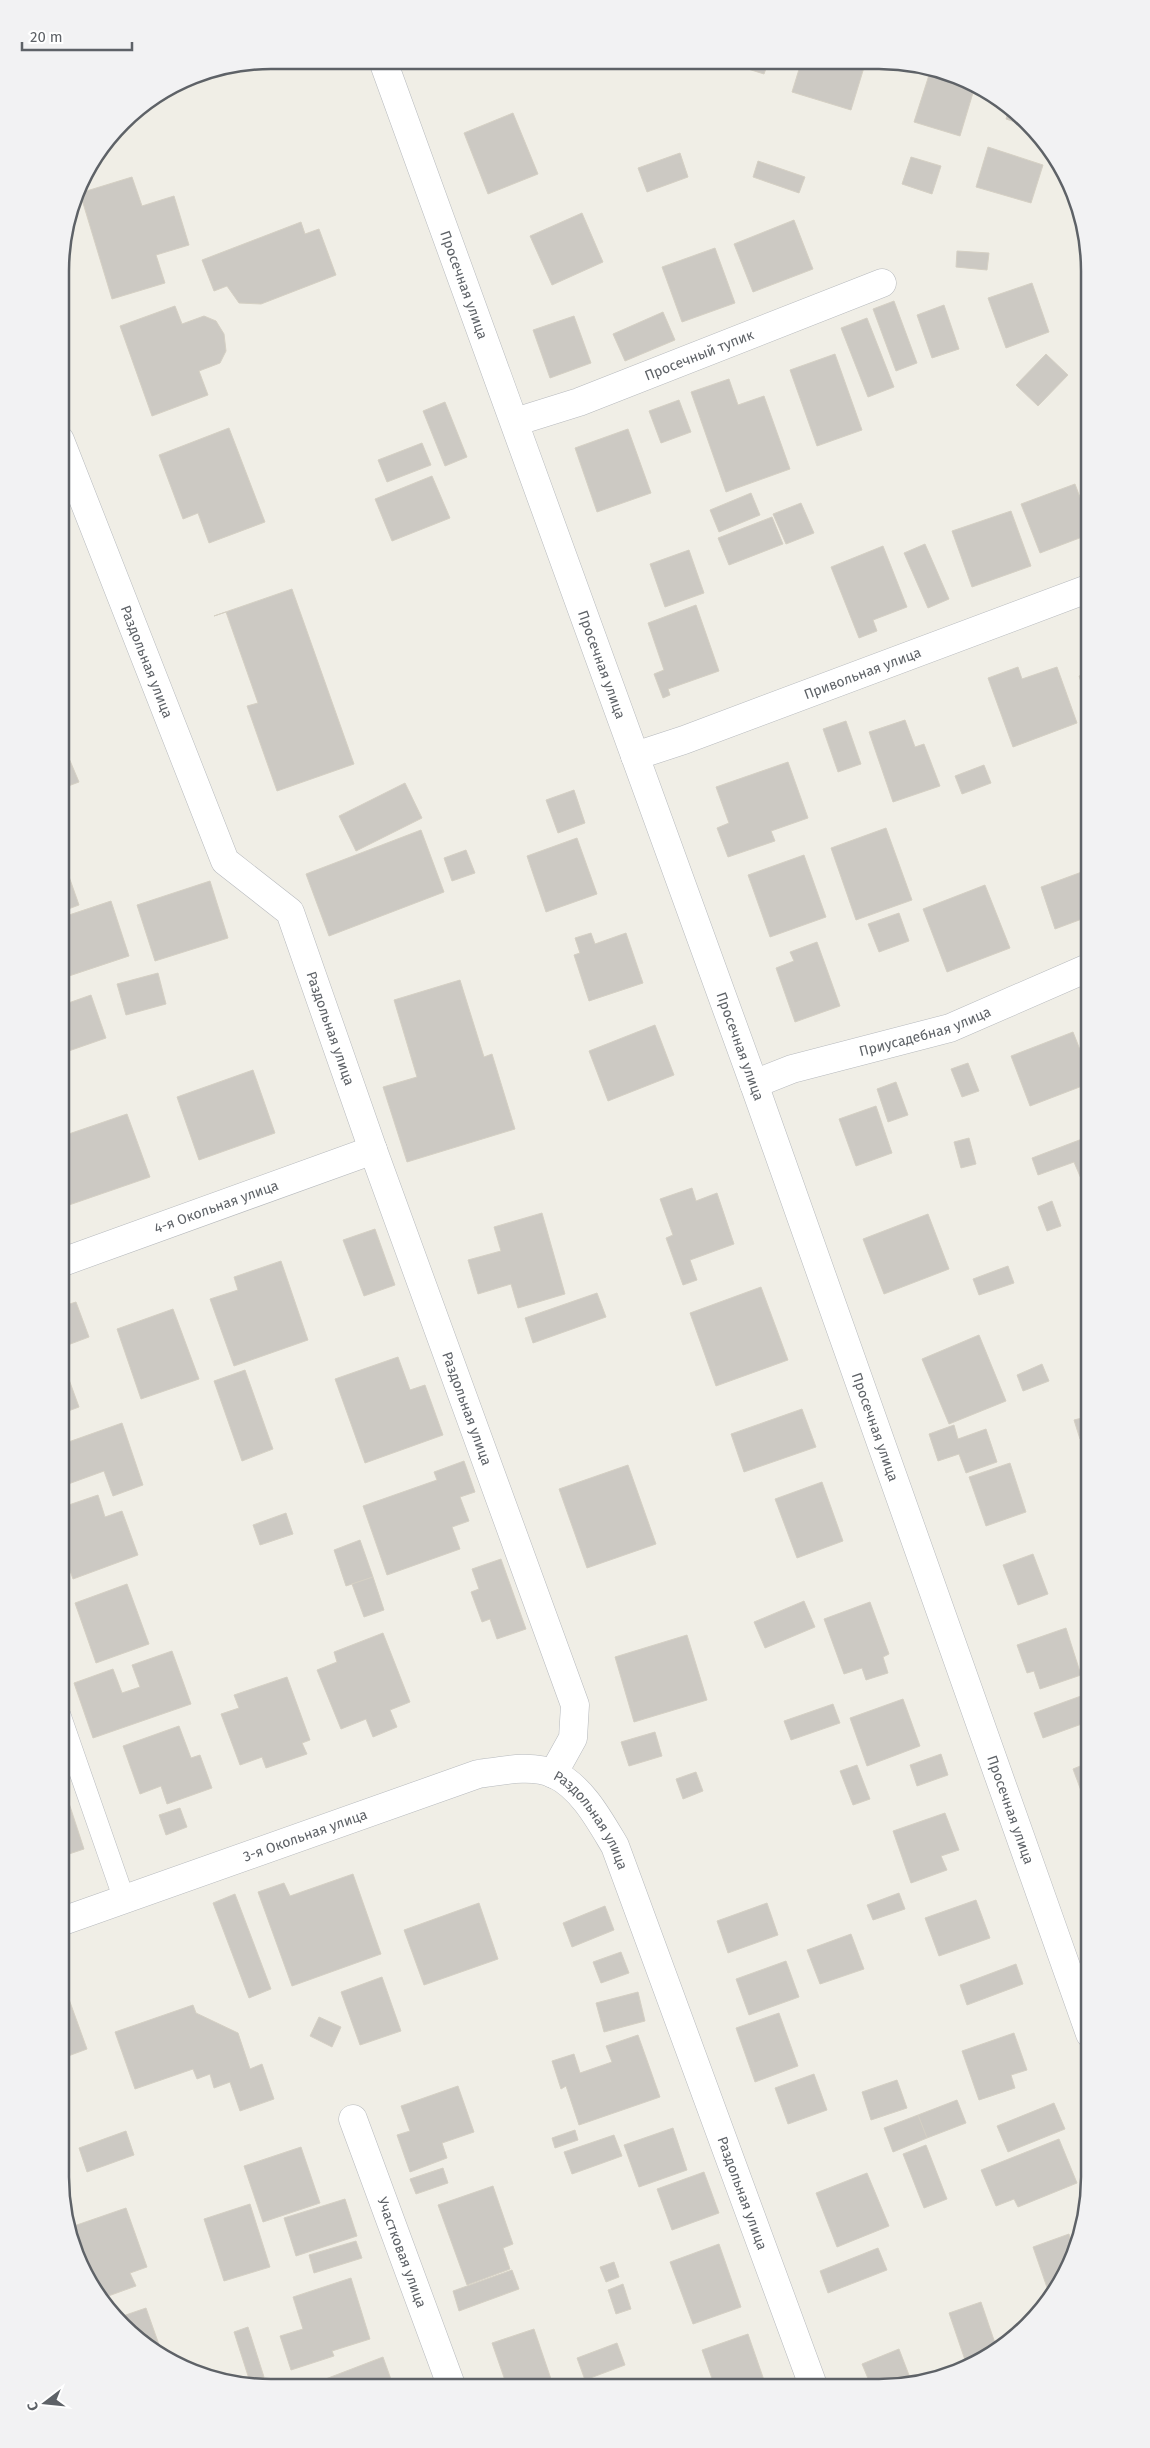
<svg xmlns="http://www.w3.org/2000/svg" width="1150" height="2448" font-family="'Fira Sans',sans-serif">
<style>
.building{fill:#ccc9c3;stroke:#d5d0c4}
.lines{fill:none;stroke-linecap:round;stroke-linejoin:round}
.service-casing{stroke:#b6b9bd;stroke-width:22}
.minor-casing{stroke:#b6b9bd;stroke-width:29}
.tertiary-casing{stroke:#b6b9bd;stroke-width:29}
.service{stroke:#fff;stroke-width:21}
.minor{stroke:#fff;stroke-width:28}
.tertiary{stroke:#fff;stroke-width:28}
.labels{text-anchor:middle;stroke-width:4;stroke-linejoin:round;paint-order:stroke}
.street-label{font-size:14px;fill:#5e6267;stroke:#fff}
.rim{fill:none;stroke:#5e6267;stroke-width:2.5}
</style>
<rect width="100%" height="100%" fill="#f0eee6"/>
<g class="building">
<path d="M729,63H768L764,74Z"/>
<path d="M801,63L865,64L851,110L792,92Z"/>
<path d="M930,72L975,86L960,136L914,122Z"/>
<path d="M1010,107L1018,113L1030,127L1006,119Z"/>
<path d="M513,113L538,174L488,194L464,133Z"/>
<path d="M988,147L1043,165L1031,203L976,187Z"/>
<path d="M680,153L688,177L647,192L638,168Z"/>
<path d="M911,157L941,166L932,194L902,184Z"/>
<path d="M758,161L805,177L799,193L753,177Z"/>
<path d="M132,177L142,206L174,196L189,245L156,255L165,283L112,299L80,193Z"/>
<path d="M582,213L603,262L552,285L530,236Z"/>
<path d="M794,220L813,269L753,292L734,244Z"/>
<path d="M301,222L305,234L319,229L336,275L261,304L239,303L227,286L214,291L202,260Z"/>
<path d="M715,248L735,303L682,322L662,267Z"/>
<path d="M957,251L989,253L987,270L956,267Z"/>
<path d="M1032,283L1049,332L1006,348L988,298Z"/>
<path d="M894,301L917,363L896,371L873,309Z"/>
<path d="M944,305L959,349L932,358L917,315Z"/>
<path d="M175,306L182,324L204,316L216,321L224,334L226,351L220,363L199,371L208,395L152,416L120,326Z"/>
<path d="M663,312L675,340L625,361L613,334Z"/>
<path d="M574,316L591,363L550,378L533,330Z"/>
<path d="M867,318L894,387L868,397L841,328Z"/>
<path d="M835,354L862,430L817,446L790,370Z"/>
<path d="M1046,354L1068,375L1038,406L1016,385Z"/>
<path d="M729,379L738,405L764,396L790,469L726,492L691,392Z"/>
<path d="M679,400L691,432L661,443L649,411Z"/>
<path d="M445,402L467,457L445,466L423,411Z"/>
<path d="M229,428L265,522L209,543L198,513L183,519L159,455Z"/>
<path d="M628,429L651,493L597,512L575,448Z"/>
<path d="M422,443L431,465L387,482L378,460Z"/>
<path d="M432,476L450,518L392,541L375,499Z"/>
<path d="M1075,484L1090,524V534L1040,553L1021,504Z"/>
<path d="M751,493L760,515L719,532L710,510Z"/>
<path d="M801,503L814,533L786,544L773,514Z"/>
<path d="M1011,511L1031,566L972,587L952,531Z"/>
<path d="M772,517L783,544L729,565L718,538Z"/>
<path d="M925,544L949,599L928,608L904,553Z"/>
<path d="M883,546L907,607L873,620L877,631L859,638L831,567Z"/>
<path d="M689,550L704,593L665,607L650,564Z"/>
<path d="M292,589L354,764L277,791L247,706L258,703L226,612L214,616Z"/>
<path d="M696,605L719,671L668,689L670,695L663,698L654,674L664,670L648,623Z"/>
<path d="M1018,667L1022,679L1057,667L1077,723L1013,747L988,678Z"/>
<path d="M1090,673V709L1079,676Z"/>
<path d="M905,720L915,747L924,744L940,786L893,802L869,732Z"/>
<path d="M846,721L861,764L838,772L823,729Z"/>
<path d="M60,737L79,782L60,789Z"/>
<path d="M788,762L808,818L771,831L775,841L728,857L717,828L729,823L716,787Z"/>
<path d="M984,765L991,783L962,794L955,776Z"/>
<path d="M405,783L422,818L356,851L339,816Z"/>
<path d="M574,790L585,823L558,833L546,800Z"/>
<path d="M886,828L912,900L856,920L831,848Z"/>
<path d="M421,830L444,892L329,936L306,874Z"/>
<path d="M577,838L597,894L546,912L527,856Z"/>
<path d="M466,850L475,873L452,881L444,858Z"/>
<path d="M60,851L79,905L60,912Z"/>
<path d="M804,855L826,917L770,937L748,875Z"/>
<path d="M1090,869V916L1055,929L1041,887Z"/>
<path d="M210,881L228,938L155,961L137,905Z"/>
<path d="M985,885L1010,948L947,972L923,909Z"/>
<path d="M111,901L129,956L60,979V918Z"/>
<path d="M899,913L909,941L879,952L868,924Z"/>
<path d="M591,933L595,944L626,933L643,983L589,1001L574,955L580,953L575,938Z"/>
<path d="M817,942L840,1006L795,1022L776,968L794,961L790,952Z"/>
<path d="M158,973L166,1004L126,1015L117,984Z"/>
<path d="M460,980L484,1057L492,1054L515,1129L407,1162L383,1087L417,1077L394,1000Z"/>
<path d="M91,995L106,1038L60,1054V1006Z"/>
<path d="M655,1025L674,1075L608,1101L589,1051Z"/>
<path d="M1073,1032L1090,1075V1083L1030,1106L1011,1056Z"/>
<path d="M968,1063L979,1091L962,1097L951,1069Z"/>
<path d="M253,1070L275,1133L199,1160L177,1097Z"/>
<path d="M896,1082L908,1115L888,1122L877,1089Z"/>
<path d="M876,1106L892,1153L856,1166L839,1119Z"/>
<path d="M127,1114L150,1177L69,1205L60,1181V1137Z"/>
<path d="M1090,1136V1200L1074,1162L1038,1175L1032,1158Z"/>
<path d="M969,1138L976,1164L961,1168L954,1142Z"/>
<path d="M692,1188L696,1201L717,1193L734,1244L690,1260L697,1280L683,1285L666,1238L673,1235L660,1199Z"/>
<path d="M1052,1201L1061,1226L1047,1231L1038,1207Z"/>
<path d="M542,1213L565,1294L518,1308L511,1284L478,1294L468,1260L501,1251L494,1227Z"/>
<path d="M928,1214L949,1269L884,1294L863,1239Z"/>
<path d="M375,1229L395,1285L364,1296L343,1240Z"/>
<path d="M281,1261L308,1340L234,1366L210,1299L238,1290L234,1277Z"/>
<path d="M1008,1266L1014,1283L979,1295L973,1279Z"/>
<path d="M761,1287L788,1360L716,1386L690,1313Z"/>
<path d="M597,1293L606,1317L533,1343L525,1318Z"/>
<path d="M76,1302L89,1337L65,1346L60,1334V1307Z"/>
<path d="M173,1309L199,1379L141,1399L117,1329Z"/>
<path d="M979,1335L1006,1401L949,1424L922,1359Z"/>
<path d="M60,1355L79,1407L60,1414Z"/>
<path d="M398,1357L410,1390L425,1385L443,1435L365,1463L335,1379Z"/>
<path d="M1042,1364L1049,1381L1023,1391L1017,1375Z"/>
<path d="M245,1370L273,1449L242,1461L214,1381Z"/>
<path d="M802,1409L816,1447L744,1472L731,1434Z"/>
<path d="M1082,1418L1088,1436L1080,1439L1074,1420Z"/>
<path d="M122,1423L143,1485L113,1496L104,1471L60,1487V1445Z"/>
<path d="M954,1425L958,1439L986,1429L997,1462L966,1473L959,1454L938,1461L929,1434Z"/>
<path d="M1090,1442V1456L1087,1457L1083,1444Z"/>
<path d="M464,1461L475,1492L460,1497L469,1521L452,1527L460,1549L387,1575L363,1506L437,1480L434,1472Z"/>
<path d="M1010,1463L1026,1512L986,1526L969,1477Z"/>
<path d="M628,1465L656,1544L587,1568L559,1489Z"/>
<path d="M822,1482L843,1541L797,1558L775,1499Z"/>
<path d="M98,1495L105,1517L122,1511L138,1555L73,1579L60,1543V1508Z"/>
<path d="M286,1513L293,1534L260,1545L253,1525Z"/>
<path d="M360,1540L373,1577L346,1586L334,1550Z"/>
<path d="M1033,1554L1048,1594L1018,1605L1003,1565Z"/>
<path d="M501,1559L526,1629L497,1639L490,1619L482,1622L471,1592L479,1589L472,1569Z"/>
<path d="M373,1577L384,1610L364,1617L352,1584Z"/>
<path d="M127,1584L149,1644L96,1663L75,1603Z"/>
<path d="M804,1601L815,1627L765,1648L754,1622Z"/>
<path d="M870,1602L889,1654L883,1657L888,1673L866,1680L862,1668L844,1674L824,1619Z"/>
<path d="M1066,1628L1081,1675L1040,1689L1034,1671L1027,1673L1017,1645Z"/>
<path d="M383,1633L410,1702L390,1710L397,1727L373,1737L366,1719L341,1729L317,1670L337,1662L334,1652Z"/>
<path d="M687,1635L707,1700L634,1722L615,1657Z"/>
<path d="M172,1651L191,1704L93,1738L74,1683L113,1669L122,1693L140,1687L132,1665Z"/>
<path d="M287,1677L310,1740L302,1743L307,1754L266,1768L262,1757L240,1765L221,1714L239,1708L234,1695Z"/>
<path d="M1081,1696L1090,1721L1043,1738L1034,1713Z"/>
<path d="M903,1699L920,1746L867,1766L850,1718Z"/>
<path d="M833,1704L840,1723L791,1740L784,1721Z"/>
<path d="M179,1726L191,1758L200,1755L212,1788L167,1804L161,1786L140,1794L123,1746Z"/>
<path d="M655,1732L662,1756L629,1766L621,1742Z"/>
<path d="M941,1754L948,1775L917,1786L910,1765Z"/>
<path d="M1090,1762V1815L1073,1769Z"/>
<path d="M857,1765L870,1799L853,1805L840,1771Z"/>
<path d="M696,1772L703,1791L683,1799L676,1779Z"/>
<path d="M65,1791L84,1849L60,1857V1793Z"/>
<path d="M180,1808L187,1827L166,1835L159,1815Z"/>
<path d="M945,1813L959,1850L941,1856L947,1870L911,1883L893,1831Z"/>
<path d="M353,1874L381,1954L292,1986L258,1892L284,1883L290,1896Z"/>
<path d="M899,1893L905,1909L873,1920L867,1905Z"/>
<path d="M235,1894L271,1989L249,1998L213,1903Z"/>
<path d="M976,1900L990,1938L939,1956L925,1918Z"/>
<path d="M479,1903L498,1959L424,1985L404,1930Z"/>
<path d="M767,1903L778,1935L728,1953L717,1921Z"/>
<path d="M605,1906L614,1930L572,1947L563,1923Z"/>
<path d="M851,1934L864,1969L820,1984L807,1950Z"/>
<path d="M621,1952L629,1973L601,1983L593,1962Z"/>
<path d="M786,1961L799,1997L749,2015L736,1979Z"/>
<path d="M1016,1964L1023,1984L967,2005L960,1985Z"/>
<path d="M382,1977L401,2031L360,2045L341,1992Z"/>
<path d="M66,1991L87,2049L60,2059V1994Z"/>
<path d="M638,1992L645,2021L604,2032L596,2003Z"/>
<path d="M193,2005L196,2013L238,2033L250,2069L262,2064L274,2099L240,2111L230,2082L214,2088L210,2074L197,2079L193,2069L135,2089L115,2032Z"/>
<path d="M779,2013L798,2066L755,2082L736,2028Z"/>
<path d="M319,2017L341,2027L332,2047L310,2036Z"/>
<path d="M1014,2033L1027,2070L1011,2075L1015,2088L979,2100L962,2051Z"/>
<path d="M638,2035L660,2097L579,2125L566,2086L561,2089L552,2061L574,2054L580,2073L612,2062L606,2046Z"/>
<path d="M814,2074L827,2110L788,2124L775,2088Z"/>
<path d="M897,2080L907,2108L871,2120L862,2092Z"/>
<path d="M458,2086L474,2132L442,2143L447,2158L410,2172L397,2135L410,2131L401,2106Z"/>
<path d="M957,2100L966,2123L927,2138L918,2115Z"/>
<path d="M1054,2103L1065,2129L1008,2152L997,2126Z"/>
<path d="M918,2115L927,2138L893,2152L884,2128Z"/>
<path d="M673,2128L687,2170L639,2187L624,2145Z"/>
<path d="M575,2130L578,2140L555,2148L552,2138Z"/>
<path d="M126,2131L134,2155L87,2172L79,2148Z"/>
<path d="M614,2135L622,2156L572,2174L564,2152Z"/>
<path d="M1059,2139L1077,2183L1018,2207L1014,2199L996,2206L981,2170Z"/>
<path d="M926,2145L947,2199L924,2208L903,2154Z"/>
<path d="M301,2147L320,2203L263,2222L244,2166Z"/>
<path d="M443,2168L448,2183L416,2194L410,2179Z"/>
<path d="M704,2172L719,2213L672,2230L657,2189Z"/>
<path d="M867,2173L889,2226L837,2247L816,2193Z"/>
<path d="M493,2186L513,2244L503,2248L510,2269L467,2285L438,2205Z"/>
<path d="M345,2199L357,2236L296,2256L284,2218Z"/>
<path d="M250,2204L270,2267L224,2281L204,2219Z"/>
<path d="M126,2208L147,2267L130,2273L136,2286L100,2299L91,2284L71,2227Z"/>
<path d="M1069,2234L1071,2243L1078,2240L1074,2257L1050,2296L1033,2247Z"/>
<path d="M356,2241L362,2258L314,2273L309,2255Z"/>
<path d="M719,2244L741,2307L693,2324L670,2262Z"/>
<path d="M878,2248L887,2270L828,2293L820,2271Z"/>
<path d="M614,2262L619,2277L606,2282L600,2267Z"/>
<path d="M512,2270L519,2289L459,2311L453,2291Z"/>
<path d="M351,2278L370,2339L332,2351L334,2356L291,2370L280,2336L303,2329L293,2297Z"/>
<path d="M623,2284L631,2309L616,2314L608,2290Z"/>
<path d="M981,2302L997,2349L965,2360L949,2313Z"/>
<path d="M146,2308L163,2356L132,2335L117,2318Z"/>
<path d="M248,2327L264,2377L250,2382L234,2332Z"/>
<path d="M534,2329L552,2382L540,2386H507L492,2343Z"/>
<path d="M748,2334L766,2386L715,2387L702,2350Z"/>
<path d="M617,2343L625,2365L585,2380L577,2358Z"/>
<path d="M899,2349L912,2383L872,2388L862,2364Z"/>
<path d="M383,2357L393,2385H325L323,2380Z"/>
</g>
<g class="lines">
<defs>
<path id="service" d="M60,1715L124,1899"/>
<g id="minor">
<path id="s1" d="M383,61L754,1084L1090,2034"/>
<path id="s2" d="M515,422L579,402L882,283"/>
<path id="s3" d="M60,440L225,861L290,912L373,1150L575,1705L573,1738L553,1774"/>
<path id="s4" d="M635,756L684,740L1090,588"/>
<path id="s5" d="M754,1084L792,1069L950,1028L1090,967"/>
<path id="s6" d="M60,1263L373,1150"/>
<path id="s7" d="M353,2119L451,2385"/>
</g>
<g id="tertiary">
<path id="s8" d="M60,1922L478,1774C500,1771 533,1764 554,1774C582,1787 600,1821 615,1846L814,2388"/>
</g>
</defs>
<use href="#service" class="service-casing"/>
<use href="#minor" class="minor-casing"/>
<use href="#tertiary" class="tertiary-casing"/>
<use href="#service" class="service"/>
<use href="#minor" class="minor"/>
<use href="#tertiary" class="tertiary"/>
</g>
<g class="labels">
<g class="street-label">
<text dy="5" stroke="none"><textPath href="#s1" startOffset="238">Просечная улица</textPath></text>
<text dy="5" stroke="none"><textPath href="#s2" startOffset="196">Просечный тупик</textPath></text>
<text dy="5" stroke="none"><textPath href="#s3" startOffset="238">Раздольная улица</textPath></text>
<text dy="5" stroke="none"><textPath href="#s1" startOffset="642">Просечная улица</textPath></text>
<text dy="5" stroke="none"><textPath href="#s4" startOffset="242">Привольная улица</textPath></text>
<text dy="5" stroke="none"><textPath href="#s3" startOffset="658">Раздольная улица</textPath></text>
<text dy="5" stroke="none"><textPath href="#s5" startOffset="179">Приусадебная улица</textPath></text>
<text dy="5" stroke="none"><textPath href="#s1" startOffset="1048">Просечная улица</textPath></text>
<text dy="5" stroke="none"><textPath href="#s6" startOffset="166">4-я Окольная улица</textPath></text>
<text dy="5" stroke="none"><textPath href="#s3" startOffset="1062">Раздольная улица</textPath></text>
<text dy="5" stroke="none"><textPath href="#s1" startOffset="1452">Просечная улица</textPath></text>
<text dy="5" stroke="none"><textPath href="#s1" startOffset="1858">Просечная улица</textPath></text>
<text dy="5" stroke="none"><textPath href="#s8" startOffset="581">Раздольная улица</textPath></text>
<text dy="5" stroke="none"><textPath href="#s8" startOffset="260">3-я Окольная улица</textPath></text>
<text dy="5" stroke="none"><textPath href="#s8" startOffset="986">Раздольная улица</textPath></text>
<text dy="5" stroke="none"><textPath href="#s7" startOffset="142">Участковая улица</textPath></text>
</g>
</g>
<path d="M0 0H1150V2448H0ZM271 69H879A202 202 0 0 1 1081 271V2177A202 202 0 0 1 879 2379H271A202 202 0 0 1 69 2177V271A202 202 0 0 1 271 69Z" fill="#f2f2f3" fill-rule="evenodd"/>
<path class="rim" d="M271 69H879A202 202 0 0 1 1081 271V2177A202 202 0 0 1 879 2379H271A202 202 0 0 1 69 2177V271A202 202 0 0 1 271 69Z"/>
<g transform="translate(45 2403) rotate(254)" stroke="#ffffff" stroke-width="4" paint-order="stroke">
<path d="M0-4L9 19L0 12L-9 19Z" fill="#5e6267"/>
<text y="-8" font-size="14" font-weight="bold" text-anchor="middle" fill="#5e6267">С</text>
</g>
<path d="M22 42v8h110v-8" fill="none" stroke="#5e6267" stroke-width="2.5"/>
<text x="30" y="42" font-size="15" fill="#5e6267" stroke="#ffffff" stroke-width="4" paint-order="stroke">20 m</text>
</svg>
